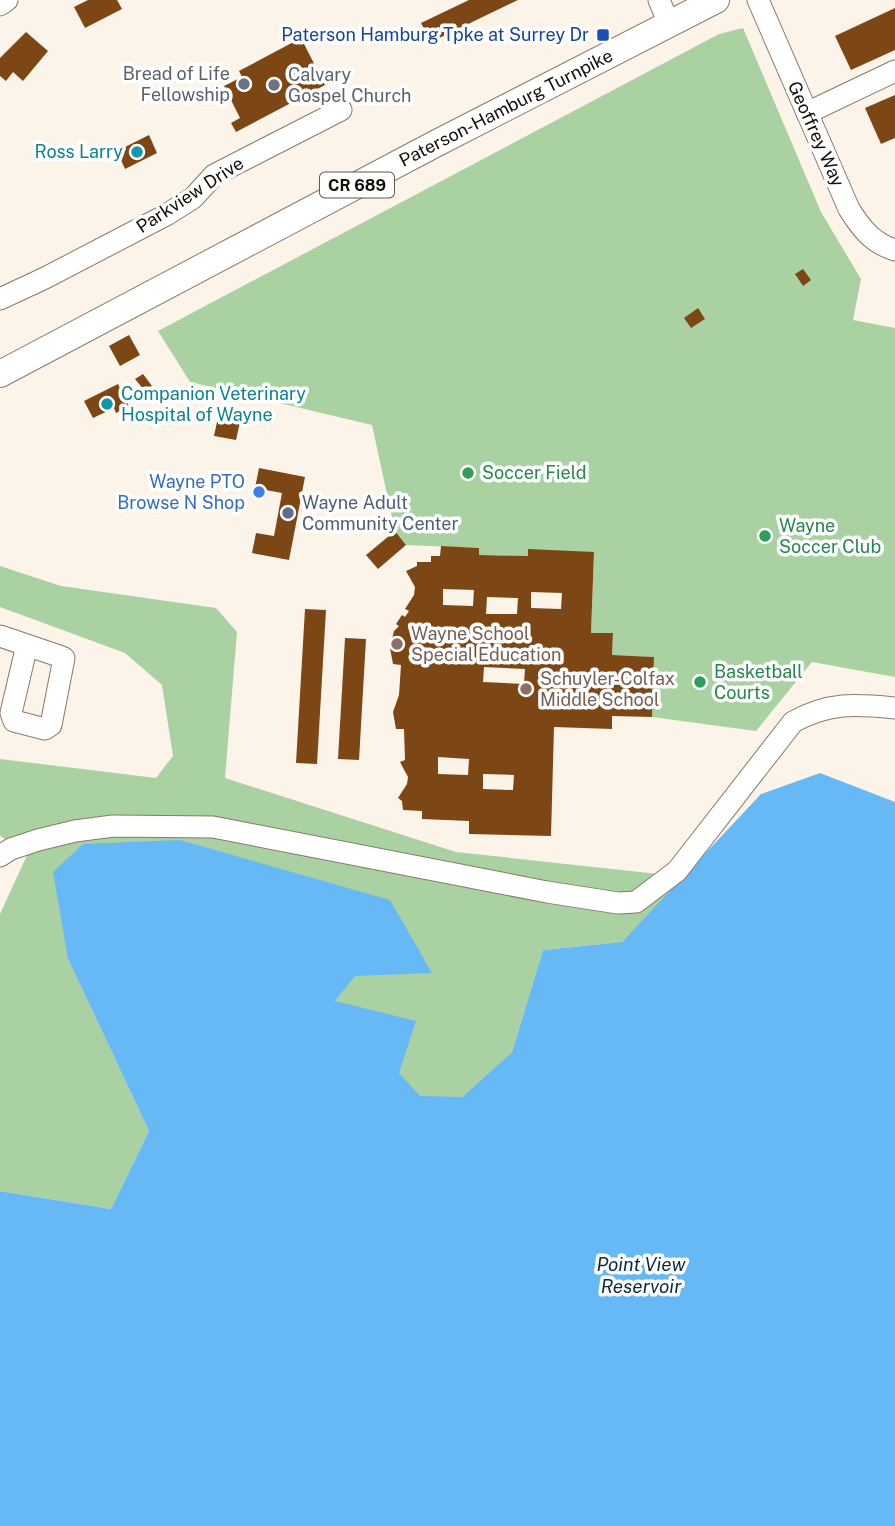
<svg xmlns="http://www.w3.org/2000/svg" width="895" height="1526" font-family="'Public Sans',sans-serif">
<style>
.green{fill:#a9d1a1}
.water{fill:#67b9f6}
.building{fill:#7c4615;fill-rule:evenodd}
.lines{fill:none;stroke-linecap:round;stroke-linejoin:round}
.minor-casing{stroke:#877a6a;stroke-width:23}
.major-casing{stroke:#877a6a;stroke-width:28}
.minor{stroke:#fff;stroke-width:21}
.major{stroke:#fff;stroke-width:26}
.transit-dot{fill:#1a4fb4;stroke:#fff;stroke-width:2.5}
.worship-dot{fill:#6b7280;stroke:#fff;stroke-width:2.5}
.culture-dot{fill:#0f9aa8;stroke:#fff;stroke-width:2.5}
.leisure-dot{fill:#2e9e5b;stroke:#fff;stroke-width:2.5}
.shop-dot{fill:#3f7fe0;stroke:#fff;stroke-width:2.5}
.service-dot{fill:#5c6f8a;stroke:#fff;stroke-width:2.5}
.education-dot{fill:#8d6e63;stroke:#fff;stroke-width:2.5}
.labels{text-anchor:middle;stroke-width:7;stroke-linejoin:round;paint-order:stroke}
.shield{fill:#fff;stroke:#5a5652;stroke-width:2}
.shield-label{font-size:16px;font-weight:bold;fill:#130e08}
.transit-label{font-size:18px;fill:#164399;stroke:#fff;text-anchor:end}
.worship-label{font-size:18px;fill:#5b616d;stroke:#fff;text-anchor:end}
.street-label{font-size:18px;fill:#130e08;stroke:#fff}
.culture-label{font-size:18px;fill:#0d838f;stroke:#fff;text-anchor:end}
.leisure-label{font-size:18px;fill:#27864d;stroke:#fff;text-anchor:start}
.shop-label{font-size:18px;fill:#366cbe;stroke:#fff;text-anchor:end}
.service-label{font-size:18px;fill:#4e5e75;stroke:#fff;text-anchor:start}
.education-label{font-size:18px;fill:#785e54;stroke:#fff;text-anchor:start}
.water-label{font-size:19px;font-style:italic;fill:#082c44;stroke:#fff}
</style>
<rect width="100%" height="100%" fill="#fdf4e9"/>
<g class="green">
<path d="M743,28L821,212L861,279L853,320L895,328V677L812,662L756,731L652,717L654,657L612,655L613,633H591L594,552L528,556L479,555V548L406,545L395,531L372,425L190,382L158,331L719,34Z"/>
<path d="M0,566L61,586L216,608L237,632L225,778L456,852L686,877L622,942L543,950L512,1052L462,1097H420L335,1001L354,976L68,959L149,1131L111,1209L0,1191V914L28,853L0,836V759L156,778L173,756L162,685L125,653L0,607Z"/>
</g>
<path class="water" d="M820,773L895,802V1526H0V1191L111,1209L149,1131L68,959L53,872L83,844L180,840L390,900L432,973L355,976L335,1001L416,1021L399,1073L420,1096L462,1097L512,1052L543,950L622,942L761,794Z"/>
<g class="building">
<path d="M88,0H117L122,9L85,28L74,7Z"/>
<path d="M469,0H518L431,42L421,23Z"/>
<path d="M895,8V50L851,70L835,36Z"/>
<path d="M26,32L48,51L23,81L13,72L6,81L0,76V58Z"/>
<path d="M301,38L325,85L236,132L231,123L240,118L224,86L242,77L239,71Z"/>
<path d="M895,95V138L881,144L865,108Z"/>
<path d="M149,135L157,153L125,169L117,151Z"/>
<path d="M803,269L811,280L803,286L795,274Z"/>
<path d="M698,308L705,319L691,328L684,318Z"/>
<path d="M129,335L140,355L120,366L109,346Z"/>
<path d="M143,374L152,386L145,391L135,379Z"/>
<path d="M118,384L129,406L116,413L114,408L93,418L84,401Z"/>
<path d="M220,408L242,413L236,440L214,436Z"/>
<path d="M259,468L305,477L289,560L252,553L256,533L274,536L282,493L255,488Z"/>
<path d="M395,531L406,545L378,569L366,555Z"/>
<path d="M441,546L479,548V555L528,556V549L594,552L591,633H613L612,655L654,657L652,717L612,716V729L554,727L551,836L469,834V821L422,819V811L403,810L402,801L398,798L407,784L408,777L400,762L405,760L404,729H396L393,712L399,695L401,665L393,664L390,648L394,631L399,626L396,624L402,615L405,617L409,611L405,609L414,595L415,587L406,571L417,566V562H431V556H440ZM443,589L474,590L473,606L443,605ZM531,592L562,593L561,609L531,608ZM487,597L518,598L517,614H486ZM484,667L525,669L524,684L483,682ZM438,757L469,759L468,775L438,774ZM483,774L514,775L513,790L483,789Z"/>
<path d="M305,609L326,610L317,764L296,763Z"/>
<path d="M345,638L366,639L359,760L338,759Z"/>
</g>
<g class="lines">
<defs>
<g id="minor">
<path d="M659,0L669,24"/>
<path d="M758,0L849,209C861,228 872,243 895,250"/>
<path d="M0,5L7,0"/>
<path d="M807,113L895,71"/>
<path d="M0,299L45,278L166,215L193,198L214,175L341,110"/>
<path d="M0,636L59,656L64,658L51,725L45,729L14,721L11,713L27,645"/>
<path d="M0,856L11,849L38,840L75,831L113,826L213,827L547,892L618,903L636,902L677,871L793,722C829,702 855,704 895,708"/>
</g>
<path id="major" d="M0,374L435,144L716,0"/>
</defs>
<use href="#minor" class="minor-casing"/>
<use href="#major" class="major-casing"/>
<use href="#minor" class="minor"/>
<use href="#major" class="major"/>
</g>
<rect class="transit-dot" x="596" y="28" width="14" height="14" rx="3.5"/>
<g class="worship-dot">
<circle cx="244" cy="84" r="7"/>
<circle cx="274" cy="85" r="7"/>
</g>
<g class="culture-dot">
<circle cx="137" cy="152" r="7"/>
<circle cx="107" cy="404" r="7"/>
</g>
<g class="leisure-dot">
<circle cx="468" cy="473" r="7"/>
<circle cx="765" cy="536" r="7"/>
<circle cx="700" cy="682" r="7"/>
</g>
<circle class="shop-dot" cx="259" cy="492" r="7"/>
<circle class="service-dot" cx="288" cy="513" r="7"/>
<g class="education-dot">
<circle cx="397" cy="644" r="7"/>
<circle cx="526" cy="689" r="7"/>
</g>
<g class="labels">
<rect class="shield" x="320" y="172.5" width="74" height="25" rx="5"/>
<g class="shield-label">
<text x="357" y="191">CR 689</text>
</g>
<g class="transit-label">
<text x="589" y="41">Paterson Hamburg Tpke at Surrey Dr</text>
</g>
<g class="worship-label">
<text x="230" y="80">Bread of Life<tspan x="230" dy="21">Fellowship</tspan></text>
<text x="288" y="81" text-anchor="start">Calvary<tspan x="288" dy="21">Gospel Church</tspan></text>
</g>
<g class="street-label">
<text transform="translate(506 108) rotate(-27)" y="6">Paterson-Hamburg Turnpike</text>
<text transform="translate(816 134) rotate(66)" y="6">Geoffrey Way</text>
<text transform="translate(190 195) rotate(-33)" y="6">Parkview Drive</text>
</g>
<g class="culture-label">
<text x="123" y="158">Ross Larry</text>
<text x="121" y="400" text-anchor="start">Companion Veterinary<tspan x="121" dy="21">Hospital of Wayne</tspan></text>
</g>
<g class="leisure-label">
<text x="482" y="479">Soccer Field</text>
<text x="779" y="532">Wayne<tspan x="779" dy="21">Soccer Club</tspan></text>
<text x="714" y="678">Basketball<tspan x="714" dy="21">Courts</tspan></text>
</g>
<g class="shop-label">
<text x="245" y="488">Wayne PTO<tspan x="245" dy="21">Browse N Shop</tspan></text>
</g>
<g class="service-label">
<text x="302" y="509">Wayne Adult<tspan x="302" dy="21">Community Center</tspan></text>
</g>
<g class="education-label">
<text x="411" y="640">Wayne School<tspan x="411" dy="21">Special Education</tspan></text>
<text x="540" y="685">Schuyler-Colfax<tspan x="540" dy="21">Middle School</tspan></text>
</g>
<g class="water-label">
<text x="641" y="1271">Point View<tspan x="641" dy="22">Reservoir</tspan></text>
</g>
</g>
</svg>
